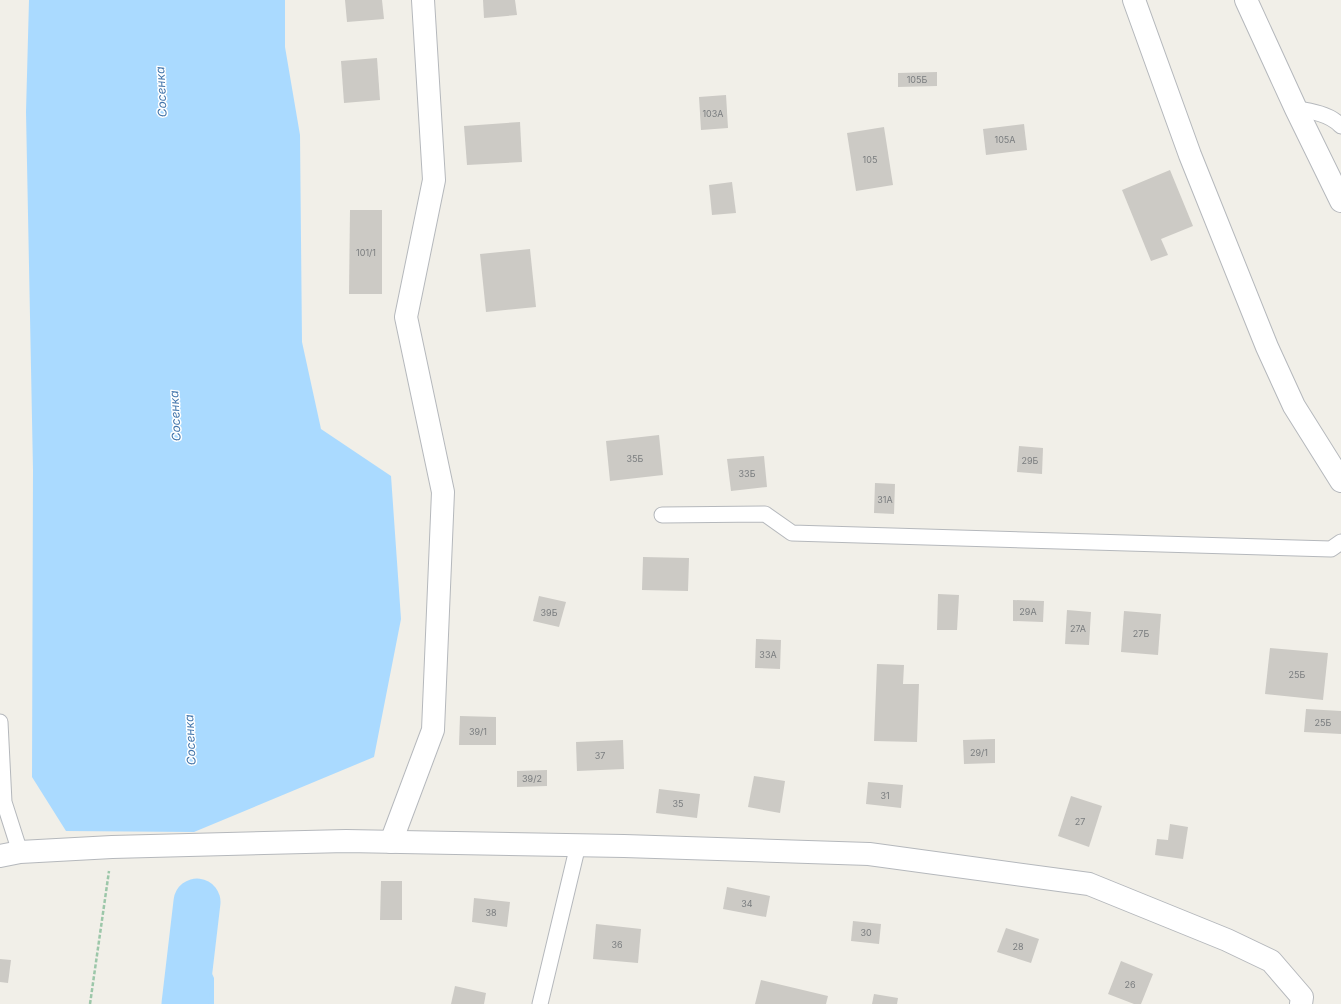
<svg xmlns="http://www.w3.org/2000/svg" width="1341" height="1004" font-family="Inter,sans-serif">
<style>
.water{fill:#aadaff}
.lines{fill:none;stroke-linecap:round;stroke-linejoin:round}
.river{stroke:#aadaff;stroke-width:47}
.building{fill:#cccac5}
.lane-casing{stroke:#b5b8bc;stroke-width:17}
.street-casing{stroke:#b5b8bc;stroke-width:24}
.path{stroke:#9cc7a9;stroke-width:2.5;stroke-dasharray:4 2;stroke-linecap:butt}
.lane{stroke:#fff;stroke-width:15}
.street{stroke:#fff;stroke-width:22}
.labels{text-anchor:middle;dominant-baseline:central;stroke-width:3;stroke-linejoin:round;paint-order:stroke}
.number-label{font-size:9px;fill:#7a7d7f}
.water-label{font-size:12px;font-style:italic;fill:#4174aa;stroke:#fff}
</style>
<rect width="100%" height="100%" fill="#f1efe8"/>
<g class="water">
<polygon points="29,0 285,0 285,47 300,135 302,342 321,429 391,476 401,619 374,757 194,832 66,831 32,777 33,470 26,112"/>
<polygon points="181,942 199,946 214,978 214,1004 170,1004"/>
</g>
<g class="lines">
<polyline class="river" points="185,1004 197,902"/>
</g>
<g class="building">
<polygon points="345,0 382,0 384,19 347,22"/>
<polygon points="483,0 515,0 517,15 484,18"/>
<polygon points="377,58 380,100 344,103 341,61"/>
<polygon points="937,72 937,86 898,87 898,73"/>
<polygon points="726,95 728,128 701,130 699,97"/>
<polygon points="520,122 522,162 467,165 464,126"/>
<polygon points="1024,124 1027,150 986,155 983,129"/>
<polygon points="884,127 893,185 856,191 847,133"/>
<polygon points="1170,170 1193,226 1161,239 1168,255 1151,261 1122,190"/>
<polygon points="732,182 736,213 712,215 709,185"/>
<polygon points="350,210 382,210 382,294 349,294"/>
<polygon points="530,249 536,307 486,312 480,254"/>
<polygon points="659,435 663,475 610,481 606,441"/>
<polygon points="1019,446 1043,448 1042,474 1017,472"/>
<polygon points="764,456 767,487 731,491 727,459"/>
<polygon points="875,483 895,484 894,514 874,513"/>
<polygon points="643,557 689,558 688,591 642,590"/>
<polygon points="938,594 959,595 957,630 937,630"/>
<polygon points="539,596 566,602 559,627 533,621"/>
<polygon points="1013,600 1044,601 1043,622 1013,621"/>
<polygon points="1067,610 1091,612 1089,645 1065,644"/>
<polygon points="1124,611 1161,614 1158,655 1121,652"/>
<polygon points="756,639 781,640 780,669 755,668"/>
<polygon points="1270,648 1328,653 1323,700 1265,694"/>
<polygon points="877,664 904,665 903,684 919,684 917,742 874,741"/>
<polygon points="1306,709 1341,711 1341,734 1304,732"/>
<polygon points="460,716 496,717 496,745 459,745"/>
<polygon points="995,739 995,763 964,764 963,740"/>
<polygon points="623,740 624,769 577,771 576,742"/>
<polygon points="547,770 547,786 517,787 517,771"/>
<polygon points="754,776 785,781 780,813 748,807"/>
<polygon points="868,782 903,785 901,808 866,804"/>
<polygon points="659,789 700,794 697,818 656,813"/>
<polygon points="1071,796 1102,806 1089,847 1058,836"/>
<polygon points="1170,824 1188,827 1183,859 1155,855 1157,839 1168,840"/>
<polygon points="381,881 402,881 402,920 380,920"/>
<polygon points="727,887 770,896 766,917 723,909"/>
<polygon points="474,898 510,902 507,927 472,922"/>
<polygon points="853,921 881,924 879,944 851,941"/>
<polygon points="596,924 641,929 638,963 593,959"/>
<polygon points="1006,928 1039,939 1031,963 997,952"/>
<polygon points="0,959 11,960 8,983 0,982"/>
<polygon points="1121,961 1153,974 1141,1004 1134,1004 1108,994"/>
<polygon points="761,980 828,996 826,1004 755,1004"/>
<polygon points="455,986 486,993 484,1004 451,1004"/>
<polygon points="874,994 898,998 897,1004 872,1004"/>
</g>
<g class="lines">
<defs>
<g id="lane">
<path d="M1296 109C1311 111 1330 114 1341 126"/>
<polyline points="662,515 765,514 792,533 1331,549 1341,542"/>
<polyline points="0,722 4,802 20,852"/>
<polyline points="540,1004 578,845"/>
</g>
<g id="street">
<polyline points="1134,0 1190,155 1267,347 1294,406 1341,481"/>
<polyline points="1246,0 1296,109 1341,201"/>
<polyline points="391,842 433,730 443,492 406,317 434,180 423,0"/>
<polyline points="0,856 20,852 112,847 346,841 624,846 869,854 1089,884 1227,940 1271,961 1302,997 1301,1004"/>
</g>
</defs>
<use href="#lane" class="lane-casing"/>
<use href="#street" class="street-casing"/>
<polyline class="path" points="90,1004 109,871"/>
<use href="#lane" class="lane"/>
<use href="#street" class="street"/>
</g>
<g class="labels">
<g class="number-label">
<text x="917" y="79">105Б</text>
<text x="713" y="113">103А</text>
<text x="1005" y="139">105А</text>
<text x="870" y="159">105</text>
<text x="366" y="252">101/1</text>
<text x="635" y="458">35Б</text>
<text x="1030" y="460">29Б</text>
<text x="747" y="473">33Б</text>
<text x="885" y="499">31А</text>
<text x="1028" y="611">29А</text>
<text x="549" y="612">39Б</text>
<text x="1078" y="628">27А</text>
<text x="1141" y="633">27Б</text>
<text x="768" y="654">33А</text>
<text x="1297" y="674">25Б</text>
<text x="1323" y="722">25Б</text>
<text x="478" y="731">39/1</text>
<text x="979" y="752">29/1</text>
<text x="600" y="755">37</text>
<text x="532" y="778">39/2</text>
<text x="885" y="795">31</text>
<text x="678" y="803">35</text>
<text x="1080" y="821">27</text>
<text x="747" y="903">34</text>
<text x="491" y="912">38</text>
<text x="866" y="932">30</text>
<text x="617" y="944">36</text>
<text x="1018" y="946">28</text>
<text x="1130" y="984">26</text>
</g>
<g class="water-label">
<text transform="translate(161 92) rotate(-93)">Сосенка</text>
<text transform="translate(175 416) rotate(-93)">Сосенка</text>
<text transform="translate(190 740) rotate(-93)">Сосенка</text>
</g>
</g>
</svg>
